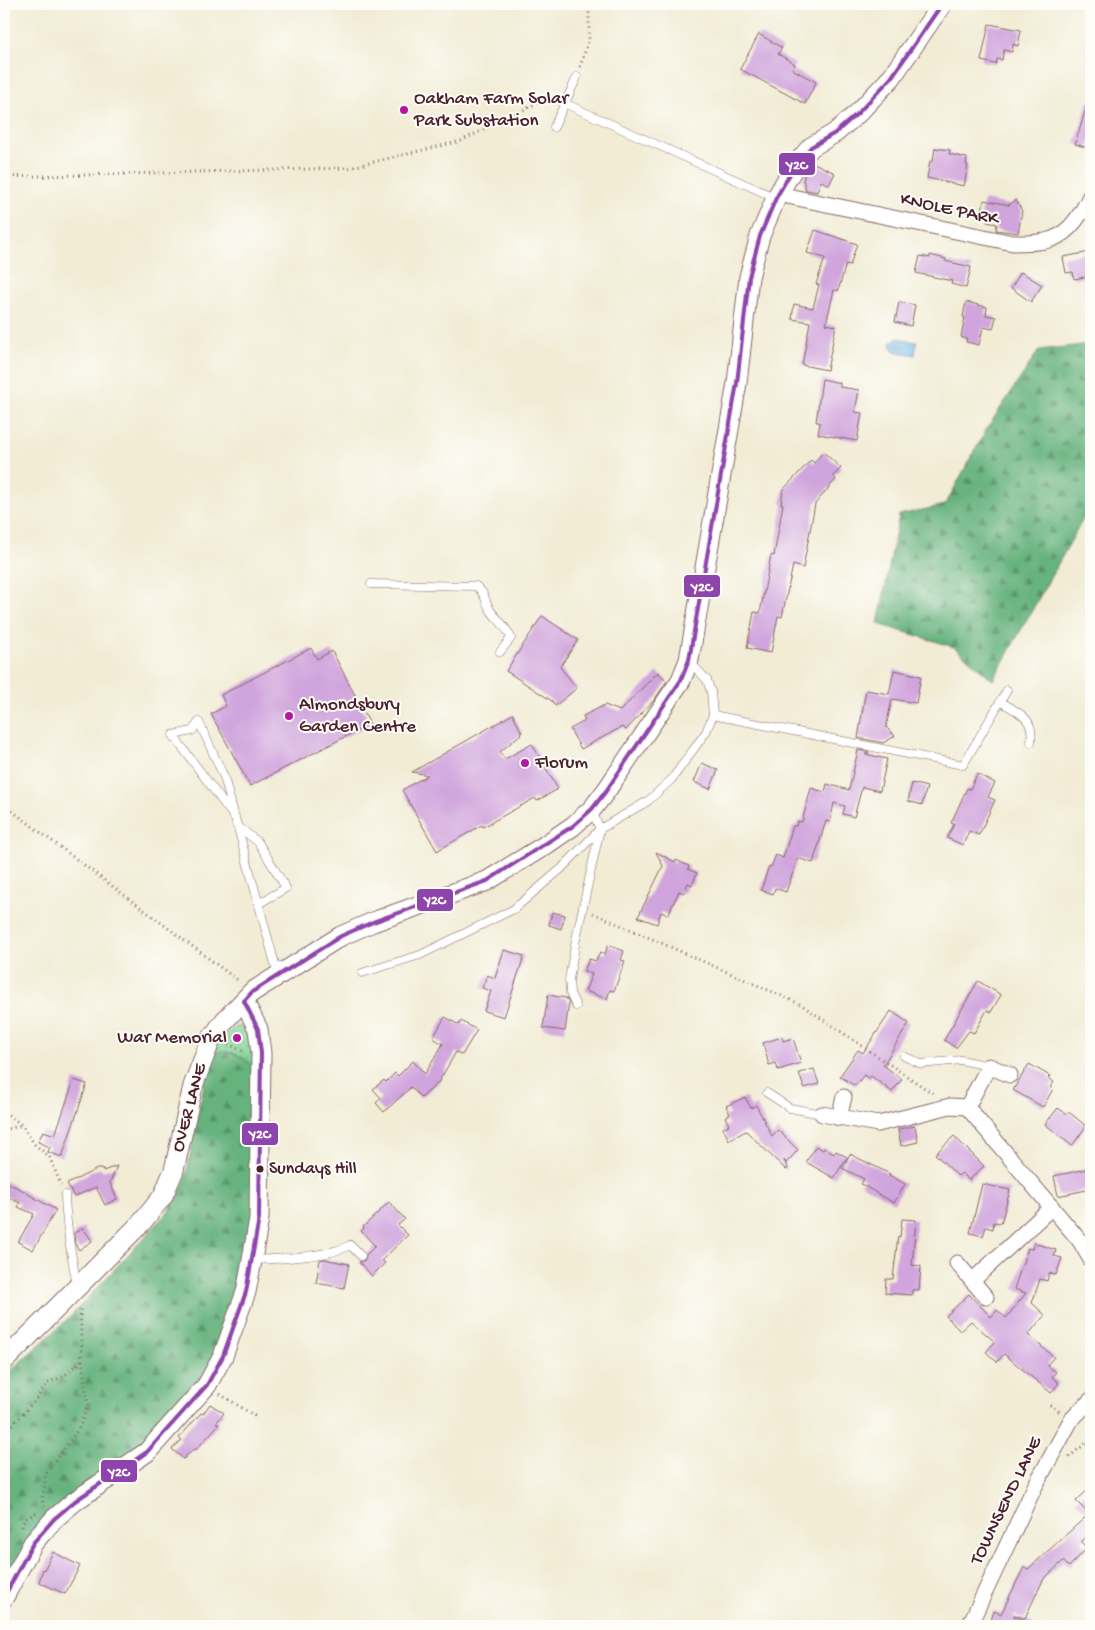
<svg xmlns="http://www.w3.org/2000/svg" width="1095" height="1630" font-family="'Gochi Hand',sans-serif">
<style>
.grass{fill:url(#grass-dots);stroke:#647860}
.forest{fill:url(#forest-firs);stroke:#586954}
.water{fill:url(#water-ripples);stroke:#5a6c88}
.building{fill:#d0a4dd}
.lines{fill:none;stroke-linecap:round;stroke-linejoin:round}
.service-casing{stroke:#856766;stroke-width:9}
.minor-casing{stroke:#856766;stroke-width:17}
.tertiary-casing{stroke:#856766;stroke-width:21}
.path{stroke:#856766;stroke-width:3;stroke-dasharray:1 4;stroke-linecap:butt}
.service{stroke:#fff;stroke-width:8}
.minor{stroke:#fff;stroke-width:15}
.tertiary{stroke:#fff;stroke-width:19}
.bus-1-casing{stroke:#fdfcf7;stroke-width:8}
.bus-1{stroke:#8e44ad;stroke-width:4}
.poi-dot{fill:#b5179e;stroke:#fdfcf7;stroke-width:2}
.bus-dot{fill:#4a1f2b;stroke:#fdfcf7;stroke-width:2}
.labels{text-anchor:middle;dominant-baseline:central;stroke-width:4;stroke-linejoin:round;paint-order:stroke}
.bus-label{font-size:18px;fill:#4a1f2b;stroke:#fdfcf7;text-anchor:start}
.poi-label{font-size:19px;fill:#4a1f2b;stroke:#fdfcf7;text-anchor:start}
.street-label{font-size:19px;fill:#4a1f2b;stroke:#fdfcf7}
.line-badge{stroke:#fdfcf7;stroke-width:2}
.badge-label{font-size:14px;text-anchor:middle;font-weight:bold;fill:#fff}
</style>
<defs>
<pattern id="grass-dots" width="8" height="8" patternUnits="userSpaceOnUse" patternTransform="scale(1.25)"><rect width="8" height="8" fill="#7dd194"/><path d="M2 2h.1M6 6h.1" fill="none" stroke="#6eb380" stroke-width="1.8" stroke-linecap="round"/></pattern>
<pattern id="forest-firs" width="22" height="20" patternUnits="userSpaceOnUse" patternTransform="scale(1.25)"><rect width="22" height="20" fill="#66b37e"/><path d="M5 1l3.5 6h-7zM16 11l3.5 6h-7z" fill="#569167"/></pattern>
<pattern id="water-ripples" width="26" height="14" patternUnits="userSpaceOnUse" patternTransform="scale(1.25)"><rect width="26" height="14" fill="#6bb8e5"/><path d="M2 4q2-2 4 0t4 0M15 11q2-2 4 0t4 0" fill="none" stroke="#5a95ba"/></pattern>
</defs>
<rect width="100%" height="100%" fill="#fdfcf7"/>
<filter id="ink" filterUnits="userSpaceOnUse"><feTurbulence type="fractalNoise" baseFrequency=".02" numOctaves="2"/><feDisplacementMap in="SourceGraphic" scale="10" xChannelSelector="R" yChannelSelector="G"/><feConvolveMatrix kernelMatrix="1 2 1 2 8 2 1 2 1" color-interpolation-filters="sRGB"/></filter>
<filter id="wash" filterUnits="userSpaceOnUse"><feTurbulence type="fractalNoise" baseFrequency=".0096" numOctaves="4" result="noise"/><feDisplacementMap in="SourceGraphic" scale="20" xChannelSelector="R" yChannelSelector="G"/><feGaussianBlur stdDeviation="1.12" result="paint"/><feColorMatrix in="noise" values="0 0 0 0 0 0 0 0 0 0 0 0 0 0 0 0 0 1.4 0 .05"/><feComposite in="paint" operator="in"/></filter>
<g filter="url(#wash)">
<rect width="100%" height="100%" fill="#f2ecd5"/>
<path class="grass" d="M237 1026 244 1027 251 1032 259 1075C247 1062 234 1046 215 1054 218 1042 226 1032 237 1026Z"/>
<g class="forest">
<polygon points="1091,344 1091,505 993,680 954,647 878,624 899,515 945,505 986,430 1039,350"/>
<path d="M221 1051C240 1054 248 1058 259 1075L256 1218 221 1355 146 1450 74 1499 4 1590V1376L69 1318 167 1213 185 1180 208 1064 215 1054Z"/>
</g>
<polygon class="water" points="896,338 917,342 915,355 893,351 891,343 895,340"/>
<g id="blocks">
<g class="building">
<polygon points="989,24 1021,30 1018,46 1013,44 1012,52 1004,50 1002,60 997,59 996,64 981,61"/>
<polygon points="759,34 782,48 778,54 795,64 792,69 816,82 805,104 740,69"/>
<polygon points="1088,102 1091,102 1091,139 1088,148 1075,144"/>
<polygon points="935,148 950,150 949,154 967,158 966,165 968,165 964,186 927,178 930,161 933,161"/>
<polygon points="814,163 835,173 829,185 821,181 817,192 806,190 803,180 805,173"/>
<polygon points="984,200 1009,205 1016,200 1022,211 1018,233 996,230 997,224 987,222 988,217 981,216"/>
<polygon points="815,230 857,244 850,265 846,264 838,291 834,290 826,324 836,326 827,370 802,365 810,322 792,319 794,304 813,308 819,285 816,284 825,258 807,253"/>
<polygon points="1090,252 1091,276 1074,279 1073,272 1066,273 1063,257"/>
<polygon points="930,255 946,259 945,261 971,267 966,288 951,284 952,281 916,273 920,256 930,258"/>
<polygon points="1021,272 1042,285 1031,302 1011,288"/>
<polygon points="899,302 915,305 911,326 895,322"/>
<polygon points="966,302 987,307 986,315 996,317 993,329 983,327 979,345 966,342 967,339 961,337 965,318 963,317"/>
<polygon points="822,379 840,383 840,387 859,390 855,412 862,413 857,441 818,434 820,422 816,422"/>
<polygon points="823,452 841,468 833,476 836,479 815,504 803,568 793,565 782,617 778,616 771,653 747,648 754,612 760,613 771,555 774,556 783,504 781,504 783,490 811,460 814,463"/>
<polygon points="542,616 578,640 560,667 577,688 555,706 552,701 506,671"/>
<polygon points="311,648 317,659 332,651 370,724 250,786 211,714 226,706 221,695"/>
<polygon points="894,670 921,676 916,703 892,699 886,727 895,736 883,743 858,738 866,690 889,694"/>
<polygon points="658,672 667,681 655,699 626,730 622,727 581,749 570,729 585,721 583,716 605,705 620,711"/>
<polygon points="513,714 522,733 500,752 505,759 532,744 558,789 537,801 535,798 483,827 482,825 437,851 402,790 428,775 412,772"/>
<polygon points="858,750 869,752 865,754 887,759 880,791 862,787 854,817 843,814 845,806 834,803 830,822 826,821 813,863 798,858 786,892 775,888 773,894 761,890 769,866 771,867 776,855 783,858 793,826 796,826 798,821 802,822 811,788 825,792 827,784 849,790"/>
<polygon points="702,763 718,770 710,789 694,782"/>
<polygon points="977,774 995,783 988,797 995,800 979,835 969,831 963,845 947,838 954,824 951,823 967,788 970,789"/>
<polygon points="912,783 927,787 922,805 908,801"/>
<polygon points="656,852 675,862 676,860 689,866 688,869 697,873 692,885 688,883 684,893 679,891 668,915 661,912 657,924 638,917 663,866"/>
<polygon points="552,912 565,915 561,929 549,925"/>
<polygon points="608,945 624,951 621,960 625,961 614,991 610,990 607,999 585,991 592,974 584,971 589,959 596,961 600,952 605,954"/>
<polygon points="504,950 524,956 504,1017 484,1011 491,991 482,988 487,975 495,978"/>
<polygon points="978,981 1001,995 991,1012 987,1010 974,1033 969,1031 956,1048 944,1040"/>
<polygon points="548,995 566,998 569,1003 565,1031 543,1028"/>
<polygon points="891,1011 909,1023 883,1065 902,1079 892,1092 871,1076 869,1079 864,1075 855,1086 840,1076 858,1050 863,1053"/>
<polygon points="445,1017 459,1025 461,1021 477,1030 462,1055 456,1052 438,1083 421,1098 411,1087 384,1112 376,1103 381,1098 373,1089 384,1080 386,1082 395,1073 398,1076 413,1061 425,1074 443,1044 433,1038"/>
<polygon points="782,1037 783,1041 793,1038 801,1063 778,1070 776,1063 769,1065 763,1043"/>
<polygon points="1029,1064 1050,1076 1048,1078 1054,1082 1050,1087 1053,1089 1043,1107 1013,1090"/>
<polygon points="814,1069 819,1084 804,1088 799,1073"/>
<polygon points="74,1080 87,1084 62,1157 48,1152 50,1147 38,1142 43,1131 55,1135"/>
<polygon points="745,1097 751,1108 756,1105 772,1136 778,1130 798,1150 786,1163 784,1160 788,1169 786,1170 746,1131 729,1140 723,1128 729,1125 725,1117 730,1114 726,1106"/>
<polygon points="1058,1108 1065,1113 1069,1112 1086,1126 1072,1146 1045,1124"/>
<polygon points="915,1126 918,1142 901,1146 898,1129"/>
<polygon points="954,1136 984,1166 969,1180 962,1173 958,1176 935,1154"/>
<polygon points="816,1146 823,1150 824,1148 834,1154 836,1151 847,1157 834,1178 806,1162"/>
<polygon points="850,1154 890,1174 889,1175 905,1184 894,1203 861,1184 864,1179 842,1168"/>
<polygon points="117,1166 110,1183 117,1199 105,1205 96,1187 74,1197 67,1184 97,1169 102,1169 103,1171"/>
<polygon points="1091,1168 1091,1189 1058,1196 1054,1176"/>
<polygon points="4,1181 28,1193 28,1194 56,1210 33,1250 18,1242 34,1214 18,1207 20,1203 4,1195"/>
<polygon points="982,1184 1010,1190 1001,1223 994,1222 993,1229 986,1227 983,1236 970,1233"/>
<polygon points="389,1202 405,1219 398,1225 408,1235 382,1260 385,1263 372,1276 359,1262 365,1260 366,1255 375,1246 361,1231 364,1228 363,1227"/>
<polygon points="902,1219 916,1220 912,1265 921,1266 919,1290 912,1290 912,1295 885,1293 886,1279 893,1279 898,1236 900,1237"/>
<polygon points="83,1228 92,1241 79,1250 75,1244 74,1233"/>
<polygon points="1034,1243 1056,1250 1054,1256 1062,1258 1056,1275 1049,1273 1047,1281 1040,1279 1032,1303 1045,1315 1028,1335 1054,1357 1047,1365 1056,1372 1052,1377 1059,1383 1051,1393 1004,1354 997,1362 986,1352 995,1342 971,1321 960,1331 946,1316 969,1294 991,1317 997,1310 1006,1318 1026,1293 1014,1289 1028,1248 1032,1249"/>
<polygon points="324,1259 349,1264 344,1288 316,1283 320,1260"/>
<polygon points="210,1404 224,1413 216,1423 219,1424 196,1450 194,1449 183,1459 172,1449 182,1440 179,1438 201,1413 203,1414"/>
<polygon points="1091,1487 1091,1533 1081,1542 1087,1548 1069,1567 1063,1561 1043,1580 1025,1618 1014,1615 1014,1617 1033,1622 1032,1626 989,1626 994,1611 1001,1614 1024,1567 1028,1569 1089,1514 1076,1501"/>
<polygon points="53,1552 80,1566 65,1594 39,1582 43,1569 44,1570"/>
</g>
</g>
</g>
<g filter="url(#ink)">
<use href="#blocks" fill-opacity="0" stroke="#856766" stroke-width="1"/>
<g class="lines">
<defs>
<g id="service">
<polyline points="564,103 776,198"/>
<polyline points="554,127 577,77"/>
<path d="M371 584 476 586C485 592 485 602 491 611 499 622 505 624 511 638L500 652"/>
<path d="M1000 701C1018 713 1035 717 1031 742"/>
<polyline points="713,715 963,765 1007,690"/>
<polyline points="234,817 173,735 192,731 199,722 224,777 278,975"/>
<polyline points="236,825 258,842 286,888 258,904"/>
<polyline points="362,973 420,955 514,909 561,869 600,829 648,801 672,779 706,732 713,715 711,692 707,680 690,662"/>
<polyline points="576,1006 570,993 569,980 576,939 600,829 592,811"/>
<polyline points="904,1056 921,1064 961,1060 989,1066"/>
<polyline points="767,1093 790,1108 822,1114"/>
<path d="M65 1195C66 1226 71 1255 77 1285"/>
<path d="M252 1260C276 1259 331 1257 350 1245L361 1256"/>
</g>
<g id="minor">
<path d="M778 194 1013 243C1023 243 1035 243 1045 241 1068 237 1082 214 1091 194"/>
<polyline points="967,1107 1080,1241 1091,1260"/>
<polyline points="967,1107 989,1066 1010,1075"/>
<polyline points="822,1114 878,1124 950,1106 967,1107"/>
<polyline points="839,1118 844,1097"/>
<polyline points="957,1263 986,1297"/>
<polyline points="972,1281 1052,1207"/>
<polyline points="969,1626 1035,1486 1071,1420 1091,1400"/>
</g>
<g id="tertiary">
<polyline points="4,1361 142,1222 163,1196 174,1170 193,1086 211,1039 225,1020 252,992 341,936 373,922 487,881 544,846 573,826 592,809 606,791 681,680 689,660 737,383 749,277 760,236 776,198 794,167 811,147 835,133 858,113 891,78 942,4"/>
<polyline points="4,1597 33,1543 54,1519 75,1501 147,1452 207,1385 223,1356 246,1292 251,1266 259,1218 261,1053 258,1029 244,1001"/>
</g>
</defs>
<use href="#service" class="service-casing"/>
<use href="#minor" class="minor-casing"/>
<use href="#tertiary" class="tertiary-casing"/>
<g class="path">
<polyline points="580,67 589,39 589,4"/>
<polyline points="4,177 348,168 461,141 549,97 555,99"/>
<polyline points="4,805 240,982"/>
<polyline points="593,913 800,1004 935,1095"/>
<polyline points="228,1044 243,1051"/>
<polyline points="4,1112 22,1125 35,1145 49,1156 61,1185"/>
<polyline points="4,1130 22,1125"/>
<polyline points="220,1394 258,1418"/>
<polyline points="1050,1405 1060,1412"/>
<polyline points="4,1430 10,1427 33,1403 48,1383 64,1376 82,1360"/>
<polyline points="1069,1457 1091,1439"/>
<polyline points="44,1507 42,1499 45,1485 45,1475 78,1430 88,1407 82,1360 80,1307"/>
<polyline points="22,1527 25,1519 36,1513"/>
</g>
<use href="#service" class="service"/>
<use href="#minor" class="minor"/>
<use href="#tertiary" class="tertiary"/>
<defs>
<g id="bus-1">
<polyline points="244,1001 252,992 341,936 373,922 487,881 573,826 592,809 606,791 681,680 689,660 737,383 749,277 760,236 776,198 794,167 811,147 835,133 858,113 891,78 942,4"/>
<polyline points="4,1597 33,1543 54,1519 75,1501 147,1452 207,1385 223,1356 246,1292 259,1218 261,1053 258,1029 244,1001"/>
</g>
</defs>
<use href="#bus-1" class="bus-1-casing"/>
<use href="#bus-1" class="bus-1"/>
</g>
</g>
<g class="poi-dot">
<circle cx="404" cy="110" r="5"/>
<circle cx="289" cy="716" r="5"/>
<circle cx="525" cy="763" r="5"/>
<circle cx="237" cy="1038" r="5"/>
</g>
<circle class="bus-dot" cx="260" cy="1169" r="4.5"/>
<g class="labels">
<g class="bus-label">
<text x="269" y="1169">Sundays Hill</text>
</g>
<g class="poi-label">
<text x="414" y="99">Oakham Farm Solar<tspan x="414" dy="22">Park Substation</tspan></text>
<text x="299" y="705">Almondsbury<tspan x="299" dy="22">Garden Centre</tspan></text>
<text x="535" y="763">Florum</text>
<text x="227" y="1038" text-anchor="end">War Memorial</text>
</g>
<g class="street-label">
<text transform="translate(949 210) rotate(12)">KNOLE PARK</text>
<text transform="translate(190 1108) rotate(-75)">OVER LANE</text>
<text transform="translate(1007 1501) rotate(-64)">TOWNSEND LANE</text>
</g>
</g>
<g class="line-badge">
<rect x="778" y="152" width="38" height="24" rx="5" fill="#8e44ad"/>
<rect x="683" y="574" width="38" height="24" rx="5" fill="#8e44ad"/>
<rect x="416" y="888" width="38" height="24" rx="5" fill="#8e44ad"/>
<rect x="241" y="1122" width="38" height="24" rx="5" fill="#8e44ad"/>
<rect x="100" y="1459" width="38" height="24" rx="5" fill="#8e44ad"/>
</g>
<g class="badge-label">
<text x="797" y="169">Y2C</text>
<text x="702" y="591">Y2C</text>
<text x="435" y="904">Y2C</text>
<text x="260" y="1138">Y2C</text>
<text x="119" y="1476">Y2C</text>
</g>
<rect width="1095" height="1630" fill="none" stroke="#fdfcf7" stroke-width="20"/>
</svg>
